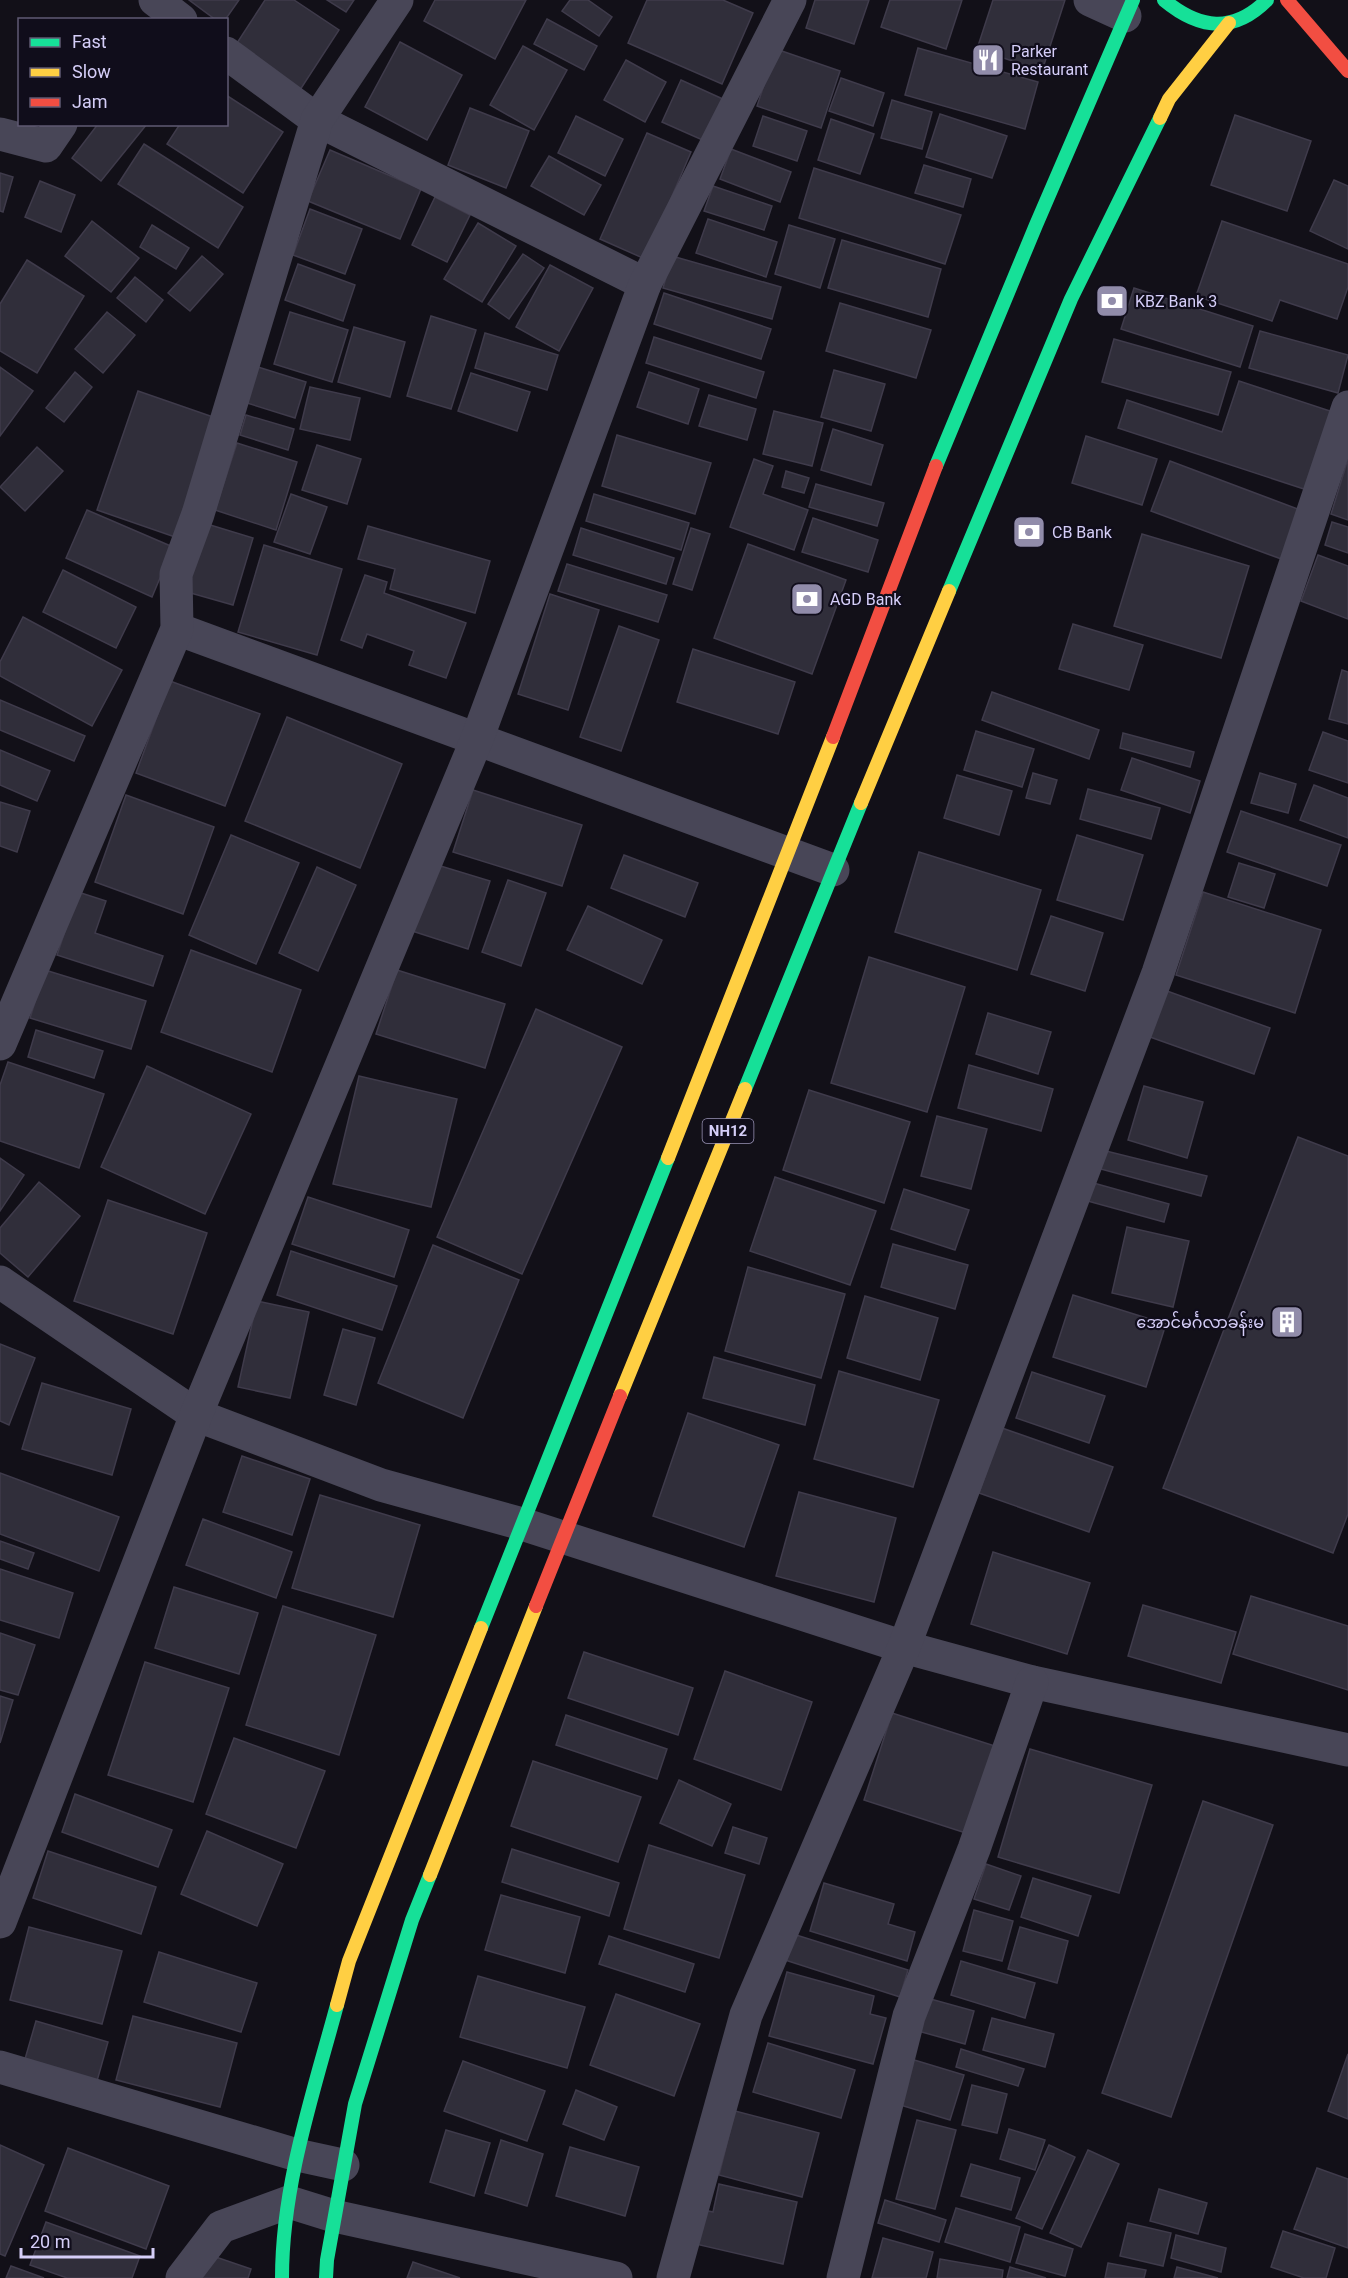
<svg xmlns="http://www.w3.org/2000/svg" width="1348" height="2278" font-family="Roboto,'Noto Sans Myanmar',sans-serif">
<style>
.building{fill:#302e3a;stroke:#3f3b4b;stroke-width:1.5}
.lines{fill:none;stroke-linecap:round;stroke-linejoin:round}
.street{stroke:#484657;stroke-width:33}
.fast{stroke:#16e098;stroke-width:14}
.slow{stroke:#ffcf43;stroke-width:14}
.jam{stroke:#f24e42;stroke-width:14}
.labels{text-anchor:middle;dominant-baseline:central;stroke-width:4.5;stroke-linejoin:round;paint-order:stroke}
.shield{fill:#100d1b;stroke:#9a94b6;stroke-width:1.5}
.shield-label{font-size:15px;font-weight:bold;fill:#d5cef8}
.poi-label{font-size:16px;fill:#d5cef8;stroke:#100d1b;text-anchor:start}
</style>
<rect width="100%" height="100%" fill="#121018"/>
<g class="building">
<polygon points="189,0 239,0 225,20 216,20"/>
<polygon points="265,0 294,0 339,30 300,90 235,46"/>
<polygon points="327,0 354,0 346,12"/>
<polygon points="435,0 526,0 495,59 424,21"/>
<polygon points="570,0 588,0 612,17 599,36 562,11"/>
<polygon points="647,0 723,0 753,13 722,84 628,43"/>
<polygon points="815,0 869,0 854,44 806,28"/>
<polygon points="890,0 962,0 946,49 881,27"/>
<polygon points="993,0 1065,0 1042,71 977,49"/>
<polygon points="547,19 597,46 584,70 534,44"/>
<polygon points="400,42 462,75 427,140 365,107"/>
<polygon points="523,46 567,70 534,130 490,105"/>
<polygon points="918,48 1038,82 1025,129 905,95"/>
<polygon points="776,49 840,71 821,128 757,106"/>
<polygon points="626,60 666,82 645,122 604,100"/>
<polygon points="841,78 884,93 873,126 829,111"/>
<polygon points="681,80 725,100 707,142 662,122"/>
<polygon points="226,95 283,132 243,193 167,144 180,124 226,124"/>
<polygon points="892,100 932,112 922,149 881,138"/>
<polygon points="470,108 529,131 506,188 448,165"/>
<polygon points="940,114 1007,136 992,178 926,157"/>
<polygon points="1235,115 1311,141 1287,211 1211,185"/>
<polygon points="576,116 623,139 605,176 558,153"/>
<polygon points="763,116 807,131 797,161 753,146"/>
<polygon points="831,119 874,134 860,174 818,160"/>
<polygon points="98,124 147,124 101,181 72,158"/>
<polygon points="647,133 691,152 645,259 600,239"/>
<polygon points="144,144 243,207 218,248 118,184"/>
<polygon points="731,149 791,172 780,202 720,179"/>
<polygon points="330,150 421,189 400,239 308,201"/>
<polygon points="549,156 601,185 584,215 531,186"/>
<polygon points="924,165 971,179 963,207 915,193"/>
<polygon points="814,168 961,215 945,264 799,218"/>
<polygon points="0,173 13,177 3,212 0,211"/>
<polygon points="1334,180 1348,186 1348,249 1310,231"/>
<polygon points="40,181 75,195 61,232 25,217"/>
<polygon points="713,186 772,206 764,230 704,211"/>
<polygon points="435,197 470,215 447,262 412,245"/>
<polygon points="310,209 362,229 345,274 293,255"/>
<polygon points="708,219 777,242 766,277 696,253"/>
<polygon points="92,221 139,258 111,292 65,256"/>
<polygon points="1222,221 1348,264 1348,287 1337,319 1280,300 1272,321 1196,296"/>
<polygon points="478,223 516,246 482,302 444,279"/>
<polygon points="152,225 189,248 176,269 140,247"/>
<polygon points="789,225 835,239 820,288 775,274"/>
<polygon points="842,240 941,269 928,317 828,288"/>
<polygon points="523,254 544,268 509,319 488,304"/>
<polygon points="202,256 223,274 190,311 168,293"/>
<polygon points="672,256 781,287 772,319 663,288"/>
<polygon points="27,260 84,296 37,373 0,351 0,304"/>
<polygon points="298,264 355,285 343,321 285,300"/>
<polygon points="550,265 593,288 559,351 516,327"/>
<polygon points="135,277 163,300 146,322 117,298"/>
<polygon points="1134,288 1253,326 1240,367 1121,329"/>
<polygon points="664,293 771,329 761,359 654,324"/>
<polygon points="840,303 931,330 916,378 826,351"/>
<polygon points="107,312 135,335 103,373 75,349"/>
<polygon points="290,312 348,330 332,382 274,364"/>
<polygon points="431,316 476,330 451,409 407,396"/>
<polygon points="354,327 405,342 390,397 338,382"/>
<polygon points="1260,331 1348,355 1338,393 1249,368"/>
<polygon points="485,333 558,355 547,390 475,368"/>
<polygon points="654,337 764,372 756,398 646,363"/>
<polygon points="1114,339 1231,372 1218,415 1102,382"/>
<polygon points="0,367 33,391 0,436"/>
<polygon points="258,367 306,382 295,418 247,403"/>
<polygon points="834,370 885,384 871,431 821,417"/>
<polygon points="75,372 92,387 64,422 46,408"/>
<polygon points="649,372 699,389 688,424 637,407"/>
<polygon points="471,373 530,392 517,431 458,411"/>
<polygon points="1239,381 1333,412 1307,490 1118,428 1127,400 1222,432"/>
<polygon points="310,387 360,398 350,440 300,429"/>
<polygon points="138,391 216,418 175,537 97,510"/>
<polygon points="709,395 756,409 747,440 699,426"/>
<polygon points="774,411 823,423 812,466 763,454"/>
<polygon points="246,415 294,429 288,450 240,435"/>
<polygon points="833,429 883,445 871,485 821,470"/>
<polygon points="617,435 711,463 695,514 602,486"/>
<polygon points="1086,436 1157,459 1142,505 1072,483"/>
<polygon points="237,443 297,462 276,530 215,510"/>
<polygon points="317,445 361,459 347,504 302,490"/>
<polygon points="37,447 63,471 25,511 0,487"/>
<polygon points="754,459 773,466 763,494 808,510 794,550 730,527"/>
<polygon points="1348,459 1348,520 1331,514"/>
<polygon points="1170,461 1303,511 1284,560 1151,511"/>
<polygon points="786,471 809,478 804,493 782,487"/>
<polygon points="816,484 884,503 877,526 809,507"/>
<polygon points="291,494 327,507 310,554 274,542"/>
<polygon points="594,494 689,523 681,550 586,521"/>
<polygon points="87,510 173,547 152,597 66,558"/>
<polygon points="813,518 878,540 868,572 802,552"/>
<polygon points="1332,522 1348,527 1348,553 1325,545"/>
<polygon points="207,524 253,538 233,605 187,592"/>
<polygon points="368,526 490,561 475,613 390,589 395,569 358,559"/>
<polygon points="581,528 674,558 666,584 573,555"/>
<polygon points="691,528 710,534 692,590 673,584"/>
<polygon points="1142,534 1249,566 1221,658 1114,626"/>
<polygon points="748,544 846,580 812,674 714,638"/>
<polygon points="264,545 342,569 317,655 238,632"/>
<polygon points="1318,555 1348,566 1348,619 1301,601"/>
<polygon points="567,564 667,595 658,622 558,591"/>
<polygon points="63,570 136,607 116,648 43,612"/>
<polygon points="365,575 387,582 384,593 466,623 446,678 409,665 414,651 367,634 362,648 341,640"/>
<polygon points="550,594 599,610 568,710 518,694"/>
<polygon points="23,617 122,670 92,726 0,676 0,662"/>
<polygon points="1073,624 1143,645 1129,690 1059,669"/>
<polygon points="619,626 659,640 621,751 580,737"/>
<polygon points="693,649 795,682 778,734 677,702"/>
<polygon points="1342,670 1348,672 1348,724 1329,719"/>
<polygon points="170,681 260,714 225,806 136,773"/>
<polygon points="992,692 1099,730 1089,759 982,720"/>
<polygon points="0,700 85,736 74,761 0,730"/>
<polygon points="287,717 402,764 360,868 245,821"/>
<polygon points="976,731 1034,749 1022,787 964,770"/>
<polygon points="1323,732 1348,741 1348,783 1309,770"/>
<polygon points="1123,733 1194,752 1190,767 1120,748"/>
<polygon points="0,750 50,771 37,801 0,785"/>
<polygon points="1132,758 1200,781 1190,813 1121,790"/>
<polygon points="1033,773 1057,780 1050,804 1026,798"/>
<polygon points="1260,773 1296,784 1288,813 1251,803"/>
<polygon points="957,775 1012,791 999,835 944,818"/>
<polygon points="1314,785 1348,798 1348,838 1300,820"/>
<polygon points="1088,789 1160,808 1151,839 1080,819"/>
<polygon points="473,790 582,825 562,886 453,852"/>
<polygon points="126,795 214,827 183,914 95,882"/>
<polygon points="0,802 30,811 17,852 0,846"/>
<polygon points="1241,811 1341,845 1327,886 1227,852"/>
<polygon points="231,835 299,863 256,964 189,935"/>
<polygon points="1077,835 1143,855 1123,920 1057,900"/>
<polygon points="919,852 1041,890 1017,970 895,932"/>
<polygon points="624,855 698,883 685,917 611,888"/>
<polygon points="1239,863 1275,874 1264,908 1228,897"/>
<polygon points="434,864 490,881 468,949 412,931"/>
<polygon points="317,867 356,885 318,971 279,953"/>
<polygon points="508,880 546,893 521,966 482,952"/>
<polygon points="78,892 106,901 95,933 163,956 153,986 57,955"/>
<polygon points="1203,892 1321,930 1295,1013 1176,975"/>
<polygon points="588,906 662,940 642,984 567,950"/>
<polygon points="1051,916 1103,933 1085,991 1031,974"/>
<polygon points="191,950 301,990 272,1072 161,1032"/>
<polygon points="869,957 965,987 927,1112 831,1083"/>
<polygon points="45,970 146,1001 131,1049 30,1018"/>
<polygon points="397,970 505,1004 485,1068 376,1034"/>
<polygon points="1167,991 1270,1028 1254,1074 1150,1037"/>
<polygon points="536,1009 622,1047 522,1274 437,1237"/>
<polygon points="988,1013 1051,1032 1038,1074 976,1054"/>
<polygon points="36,1030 103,1051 94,1078 28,1057"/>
<polygon points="8,1062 104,1094 79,1168 0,1141 0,1085"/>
<polygon points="969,1065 1053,1089 1041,1131 958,1108"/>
<polygon points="147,1066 251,1114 205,1214 101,1167"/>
<polygon points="359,1076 457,1099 431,1207 333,1184"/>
<polygon points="1144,1086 1203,1102 1187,1158 1128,1140"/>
<polygon points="809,1090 910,1122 884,1203 783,1170"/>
<polygon points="937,1116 987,1129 971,1189 921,1176"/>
<polygon points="1298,1137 1348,1156 1348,1514 1333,1553 1163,1488"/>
<polygon points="1102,1150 1207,1176 1201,1196 1097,1168"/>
<polygon points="0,1158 24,1175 0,1211"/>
<polygon points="775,1177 876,1211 850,1285 750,1251"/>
<polygon points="39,1182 80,1216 28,1277 0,1253 0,1228"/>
<polygon points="1090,1182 1169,1204 1164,1222 1084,1200"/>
<polygon points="904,1189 969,1210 955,1250 891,1229"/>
<polygon points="308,1197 409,1230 394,1277 292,1244"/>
<polygon points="108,1200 207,1233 173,1334 74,1301"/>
<polygon points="1127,1227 1189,1241 1173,1307 1112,1293"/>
<polygon points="893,1244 968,1265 955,1309 881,1287"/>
<polygon points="433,1245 519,1280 463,1418 378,1383"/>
<polygon points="291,1251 397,1286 382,1330 277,1295"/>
<polygon points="748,1267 845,1294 821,1378 725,1351"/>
<polygon points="1073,1295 1166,1324 1146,1387 1053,1357"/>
<polygon points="865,1296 938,1318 920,1380 847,1358"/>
<polygon points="257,1301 309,1312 290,1398 238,1387"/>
<polygon points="343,1329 375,1338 356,1405 324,1395"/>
<polygon points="0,1344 35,1358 9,1425 0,1421"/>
<polygon points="714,1357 815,1385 805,1425 703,1398"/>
<polygon points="839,1371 939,1400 913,1487 814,1459"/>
<polygon points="1032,1372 1105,1396 1089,1443 1016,1418"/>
<polygon points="42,1383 131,1409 112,1475 22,1449"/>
<polygon points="688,1413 779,1445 744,1547 653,1516"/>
<polygon points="1002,1428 1113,1467 1089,1532 979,1493"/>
<polygon points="242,1456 310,1479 292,1535 223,1512"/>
<polygon points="0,1473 119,1517 99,1571 0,1534"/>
<polygon points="799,1492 896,1518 874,1602 776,1576"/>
<polygon points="320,1495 420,1525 393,1617 292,1588"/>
<polygon points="203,1519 292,1552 276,1598 186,1565"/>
<polygon points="0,1541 34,1553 28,1569 0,1559"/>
<polygon points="993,1552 1090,1583 1067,1654 971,1624"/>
<polygon points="0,1569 73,1593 59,1638 0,1620"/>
<polygon points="174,1587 258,1613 239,1674 155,1648"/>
<polygon points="1251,1596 1348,1626 1348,1690 1233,1654"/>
<polygon points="1143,1605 1236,1632 1221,1683 1128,1656"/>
<polygon points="283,1606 376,1635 339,1755 246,1725"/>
<polygon points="0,1633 35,1645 18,1695 0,1690"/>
<polygon points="584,1652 693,1688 678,1735 568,1698"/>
<polygon points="145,1662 229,1688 193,1802 108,1775"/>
<polygon points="725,1671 812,1702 781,1790 694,1759"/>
<polygon points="0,1696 13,1700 0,1743"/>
<polygon points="892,1713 1001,1748 972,1835 864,1800"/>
<polygon points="566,1715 667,1749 657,1779 556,1745"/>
<polygon points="234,1738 325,1771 296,1848 206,1814"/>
<polygon points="1030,1749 1152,1785 1119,1893 998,1857"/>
<polygon points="533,1761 641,1797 618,1862 511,1826"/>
<polygon points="679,1780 731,1804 712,1846 660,1823"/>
<polygon points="75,1794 172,1830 158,1867 62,1832"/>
<polygon points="1203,1801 1273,1825 1171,2117 1102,2093"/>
<polygon points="733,1827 767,1838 759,1864 725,1853"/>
<polygon points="207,1831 283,1864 257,1926 181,1894"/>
<polygon points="649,1845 745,1875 719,1958 624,1929"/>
<polygon points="512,1849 619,1883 609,1916 502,1882"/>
<polygon points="48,1851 156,1887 141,1934 33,1898"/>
<polygon points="986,1864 1021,1876 1009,1910 974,1899"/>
<polygon points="1033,1878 1091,1896 1078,1936 1021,1917"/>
<polygon points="824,1883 894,1904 888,1924 915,1932 907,1961 810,1931"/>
<polygon points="501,1895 580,1917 565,1973 485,1950"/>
<polygon points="974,1910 1013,1921 1002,1961 963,1951"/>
<polygon points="29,1927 122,1951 102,2024 10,2000"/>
<polygon points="1020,1927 1068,1941 1057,1983 1008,1969"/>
<polygon points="793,1934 908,1970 900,1997 785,1960"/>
<polygon points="609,1936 694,1964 685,1992 599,1964"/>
<polygon points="159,1952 257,1983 241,2032 144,2002"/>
<polygon points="961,1961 1035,1983 1025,2018 951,1995"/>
<polygon points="787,1972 874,1996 870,2014 886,2018 873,2064 769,2036"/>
<polygon points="478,1976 585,2007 567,2068 460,2037"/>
<polygon points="616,1994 700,2024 674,2096 590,2065"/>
<polygon points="927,1998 974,2011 965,2044 918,2031"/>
<polygon points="133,2016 237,2043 220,2107 116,2080"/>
<polygon points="992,2018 1054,2034 1045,2067 983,2050"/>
<polygon points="36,2021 108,2042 97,2081 25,2059"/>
<polygon points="768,2043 855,2070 841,2118 753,2092"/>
<polygon points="961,2049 1024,2069 1018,2086 956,2067"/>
<polygon points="1348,2054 1348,2119 1328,2111"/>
<polygon points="911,2059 964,2075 950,2120 897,2104"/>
<polygon points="463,2061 545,2091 527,2141 444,2111"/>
<polygon points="972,2085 1007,2094 997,2133 962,2125"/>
<polygon points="576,2090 617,2107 604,2140 563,2124"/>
<polygon points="735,2111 819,2133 802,2197 719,2175"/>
<polygon points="917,2120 956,2130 935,2209 896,2199"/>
<polygon points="1009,2129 1045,2140 1035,2170 1000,2159"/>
<polygon points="446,2130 490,2143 474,2196 430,2182"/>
<polygon points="501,2140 543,2154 527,2206 485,2193"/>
<polygon points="0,2145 44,2165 5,2256 0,2254"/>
<polygon points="1049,2145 1075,2157 1042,2229 1016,2218"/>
<polygon points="570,2147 639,2167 625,2216 556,2196"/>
<polygon points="68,2148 169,2186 146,2249 45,2211"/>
<polygon points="1088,2150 1119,2164 1081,2247 1050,2233"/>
<polygon points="971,2164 1020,2178 1011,2210 961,2196"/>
<polygon points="1317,2168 1348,2179 1348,2248 1294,2229"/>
<polygon points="719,2184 797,2202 783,2264 687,2242 695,2208 713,2212"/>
<polygon points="1159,2189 1207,2203 1198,2234 1150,2221"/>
<polygon points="885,2200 946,2220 939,2242 878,2223"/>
<polygon points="956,2208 1020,2227 1010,2262 945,2242"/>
<polygon points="46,2222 140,2256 132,2278 67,2278 30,2265"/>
<polygon points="1128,2223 1171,2233 1163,2266 1120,2256"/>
<polygon points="1283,2231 1335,2248 1326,2278 1304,2278 1271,2267"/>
<polygon points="1025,2234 1073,2249 1065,2276 1016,2263"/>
<polygon points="1176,2235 1226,2248 1221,2272 1171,2258"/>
<polygon points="883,2238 933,2252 926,2278 872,2278"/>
<polygon points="204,2253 251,2269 248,2278 195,2278"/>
<polygon points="940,2259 1003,2270 1002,2278 937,2278"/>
<polygon points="413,2262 460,2278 407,2278"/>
<polygon points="1108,2263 1146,2270 1144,2278 1105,2278"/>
<polygon points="11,2266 44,2278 6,2278"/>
<polygon points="1010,2267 1046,2278 1007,2278"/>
<polygon points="1177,2267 1218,2278 1174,2278"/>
</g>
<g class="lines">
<g class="street">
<polyline points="155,0 181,20"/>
<polyline points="1090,0 1125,16"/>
<polyline points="226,53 317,120 645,284"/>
<polyline points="0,134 46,146 61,124"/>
<polyline points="177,629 833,870"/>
<polyline points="0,1044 177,629 176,574 198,514 317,120 397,0"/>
<polyline points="0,1282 196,1415 381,1485 522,1524 904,1647 1032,1682 1348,1750"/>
<polyline points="0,1922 196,1415 477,739 645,284 790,0"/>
<polyline points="0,2067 297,2155 343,2165"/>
<polyline points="182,2278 221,2227 289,2202 334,2216 616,2278"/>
<polyline points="673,2278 746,2015 904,1647 1158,973 1348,407"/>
<polyline points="843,2278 909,2016 974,1849 1032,1682"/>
</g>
<g class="fast">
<path d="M1164 0C1199 29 1233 34 1267 0"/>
<polyline points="936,466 1036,225 1133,0"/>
<polyline points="949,591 1071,299 1160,118"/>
<polyline points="745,1089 861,803"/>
<polyline points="481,1628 668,1158"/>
<path d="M282 2278C282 2185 313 2094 337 2005"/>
<polyline points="326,2278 327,2260 355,2104 412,1920 430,1875"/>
</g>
<g class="slow">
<polyline points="1160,118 1169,99 1229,23"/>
<polyline points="861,803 949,591"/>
<polyline points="668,1158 833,737"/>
<polyline points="620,1396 745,1089"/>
<polyline points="430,1875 536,1606"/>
<polyline points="337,2005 349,1961 481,1628"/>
</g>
<g class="jam">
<polyline points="1287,0 1348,71"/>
<polyline points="833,737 936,466"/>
<polyline points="536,1606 620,1396"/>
</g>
</g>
<defs>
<symbol id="restaurant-square" viewBox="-11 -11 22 22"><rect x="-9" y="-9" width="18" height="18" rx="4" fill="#918caa" stroke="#100d1b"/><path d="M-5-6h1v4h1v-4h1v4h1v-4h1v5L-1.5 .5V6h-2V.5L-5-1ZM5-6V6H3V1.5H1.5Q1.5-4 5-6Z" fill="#fff"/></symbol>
<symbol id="bank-square" viewBox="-11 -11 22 22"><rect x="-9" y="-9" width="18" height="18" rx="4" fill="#918caa" stroke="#100d1b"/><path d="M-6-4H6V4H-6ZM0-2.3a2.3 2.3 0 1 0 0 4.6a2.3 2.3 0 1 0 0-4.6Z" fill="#fff"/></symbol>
<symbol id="building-square" viewBox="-11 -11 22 22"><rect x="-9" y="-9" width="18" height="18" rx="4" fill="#918caa" stroke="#100d1b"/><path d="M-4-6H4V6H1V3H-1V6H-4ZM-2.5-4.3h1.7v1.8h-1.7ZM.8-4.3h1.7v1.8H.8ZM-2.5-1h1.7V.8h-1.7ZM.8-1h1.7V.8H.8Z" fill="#fff"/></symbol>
</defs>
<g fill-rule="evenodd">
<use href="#restaurant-square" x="969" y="41" width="38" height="38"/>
<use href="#bank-square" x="1093" y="282" width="38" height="38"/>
<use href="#bank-square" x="1010" y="513" width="38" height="38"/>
<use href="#bank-square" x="788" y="580" width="38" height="38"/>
<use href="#building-square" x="1268" y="1303" width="38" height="38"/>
</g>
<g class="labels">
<rect class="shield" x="702.5" y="1119" width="51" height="24" rx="4.5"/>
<g class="shield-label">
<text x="728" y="1131">NH12</text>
</g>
<g class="poi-label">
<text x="1011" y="51">Parker<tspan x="1011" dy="18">Restaurant</tspan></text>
<text x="1135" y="301">KBZ Bank 3</text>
<text x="1052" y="532">CB Bank</text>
<text x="830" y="599">AGD Bank</text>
<text x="1264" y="1322" text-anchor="end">အောင်မင်္ဂလာခန်းမ</text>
</g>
</g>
<rect x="18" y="18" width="210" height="108" fill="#100d1b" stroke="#5f5a73" stroke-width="1.5"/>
<rect x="30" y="38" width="30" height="9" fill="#16e098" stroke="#5f5a73" stroke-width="1.5"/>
<text x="72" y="48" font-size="18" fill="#d5cef8">Fast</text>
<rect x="30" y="68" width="30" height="9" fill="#ffcf43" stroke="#5f5a73" stroke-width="1.5"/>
<text x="72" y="78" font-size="18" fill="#d5cef8">Slow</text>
<rect x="30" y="98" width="30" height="9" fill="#f24e42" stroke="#5f5a73" stroke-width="1.5"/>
<text x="72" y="108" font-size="18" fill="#d5cef8">Jam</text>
<path d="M21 2248v9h132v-9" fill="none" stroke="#d5cef8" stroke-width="3"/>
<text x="30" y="2248" font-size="18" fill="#d5cef8" stroke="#100d1b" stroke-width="4.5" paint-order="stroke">20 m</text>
</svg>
